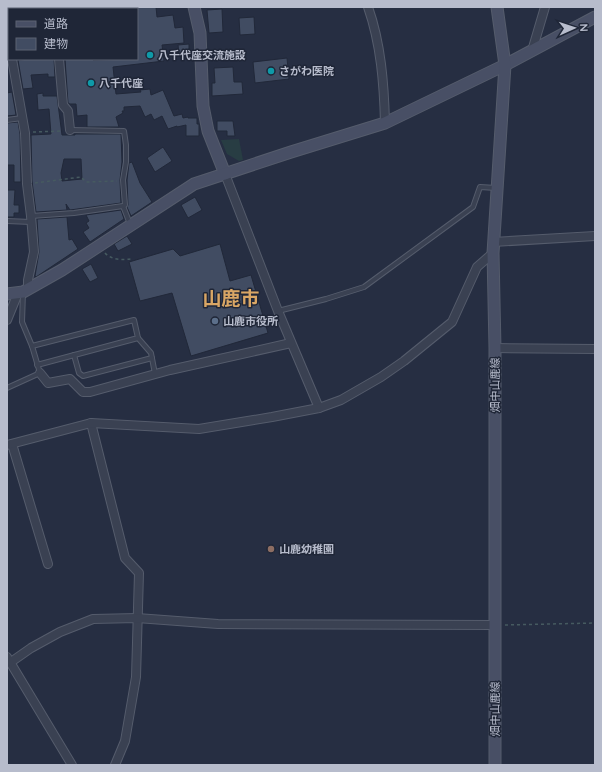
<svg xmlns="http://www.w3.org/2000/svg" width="602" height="772" font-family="Quicksand,'Noto Sans JP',sans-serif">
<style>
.green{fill:#283d43}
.building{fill:#414c62;stroke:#212839;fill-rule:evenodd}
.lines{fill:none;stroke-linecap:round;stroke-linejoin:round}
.lane-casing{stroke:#555c6c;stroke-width:6}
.street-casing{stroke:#555c6c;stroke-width:10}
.secondary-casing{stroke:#555c6c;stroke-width:13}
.path{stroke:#465a60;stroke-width:1.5;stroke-dasharray:3 3;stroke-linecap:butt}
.lane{stroke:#3a4152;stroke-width:4}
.street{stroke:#3a4152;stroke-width:8}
.secondary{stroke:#484f65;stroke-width:11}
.culture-dot{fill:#0f9aa8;stroke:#1f2637;stroke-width:1.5}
.service-dot{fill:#5c6f8a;stroke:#1f2637;stroke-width:1.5}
.education-dot{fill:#8d6e63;stroke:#1f2637;stroke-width:1.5}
.labels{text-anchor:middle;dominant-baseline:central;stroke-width:3;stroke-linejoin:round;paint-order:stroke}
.poi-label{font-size:11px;font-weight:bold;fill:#b7bccc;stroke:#1f2637;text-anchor:start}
.street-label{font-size:11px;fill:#b7bccc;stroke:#1f2637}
.town-label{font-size:19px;font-weight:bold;fill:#d9a665;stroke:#1f2637}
</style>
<rect width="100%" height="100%" fill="#262e42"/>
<polygon class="green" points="239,139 243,160 239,161 227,154 221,140"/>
<g class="building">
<polygon points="137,7 156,7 157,17 173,15 175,28 183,27 184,43 162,45 164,61 113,67 116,94 141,92 140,90 150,89 151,95 163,90 174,116 182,114 183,118 188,117 188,118 197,118 197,124 199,124 199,136 186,136 186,125 177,127 177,126 168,129 162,116 154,120 151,114 145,117 140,106 124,107 124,111 122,111 123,113 116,117 119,127 87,127 87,115 77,116 76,104 70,104 68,103 65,59 93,59 93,60 137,59"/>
<polygon points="222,9 223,32 209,33 207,10"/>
<polygon points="254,17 255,34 240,35 239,18"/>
<polygon points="189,44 189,54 179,54 178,45"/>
<polygon points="287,58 289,79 255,83 253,62"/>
<polygon points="31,59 54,59 55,77 48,77 48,74 31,75 33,88 23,89 18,60"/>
<polygon points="233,67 234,82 242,82 243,94 212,96 212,83 215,83 214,68"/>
<polygon points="12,92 16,115 7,116 7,93"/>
<path d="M43 93V96H57L62 135H75V134H121L122 162 120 180 121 203 70 210 66 204 67 210 36 212 32 181 31 135 51 134 49 109 38 110 37 94ZM64 159H81L82 179 62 181 61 173Z"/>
<polygon points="217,121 233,121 235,136 227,136 227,131 217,131"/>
<polygon points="18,122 20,134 21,182 14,182 14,165 7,165 7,123"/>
<polygon points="163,147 172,161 155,172 147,158"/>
<polygon points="132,162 140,183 152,202 131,216 127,207 128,205 127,180 129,163"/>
<polygon points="7,190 15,190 14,205 19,205 19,213 14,213 14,217 7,217"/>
<polygon points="195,197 202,210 188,218 181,205"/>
<polygon points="121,210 124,219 90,242 83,232 89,228 86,223 89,221 86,215"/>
<polygon points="67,217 69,240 72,239 78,249 36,277 35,276 39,252 37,219"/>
<polygon points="127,236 132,244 118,251 114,244"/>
<polygon points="220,244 230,281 251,275 268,333 191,356 172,293 140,301 129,262 173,249 180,256"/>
<polygon points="91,264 98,278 90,282 82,269"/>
</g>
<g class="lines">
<defs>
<g id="lane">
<polyline points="7,120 22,118"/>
<polyline points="123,206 130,224"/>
<polyline points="31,216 74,213 123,206 125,205 123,180 126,162 126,145 124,131 70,130"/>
<polyline points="7,221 31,222"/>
<polyline points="278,311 326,299 364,287 473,207 480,187 496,188"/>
<polyline points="138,338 151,353 155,374"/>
<polyline points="32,346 134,320 138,338 37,365"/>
<polyline points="74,355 79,373 83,376 152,358"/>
<polyline points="7,388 40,373 32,346 22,322 23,292"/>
</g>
<g id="street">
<polyline points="7,7 9,27"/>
<polyline points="55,7 55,9"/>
<path d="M368 7C381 44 384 84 385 123"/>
<polyline points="532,51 545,7"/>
<polyline points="12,59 25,133 27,184 31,216 34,252 28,280 28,289"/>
<polyline points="59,59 63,105 68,111 70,130"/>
<polyline points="225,174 278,311 319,408"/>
<polyline points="493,242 595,236"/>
<polyline points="7,320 16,298 16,293"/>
<polyline points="495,348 595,349"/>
<polyline points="40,373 48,383 70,379 83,392 90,392 170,370 291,343"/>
<polyline points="91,423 125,558 139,573 136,677 125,741 115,765"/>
<polyline points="12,444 48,564"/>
<polyline points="7,445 91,423 199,429 272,417 319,408 341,400 381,377 404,361 452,322 477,267 493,253"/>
<polyline points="7,657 72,765"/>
<polyline points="11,662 31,648 60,632 93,619 137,618 218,624 495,625"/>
</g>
<g id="secondary">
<polyline points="194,7 200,33 203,106 208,131 225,174"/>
<polyline points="7,294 23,292 62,270 194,184 291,152 385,123 505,65 595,17"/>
<polyline points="495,765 495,348 493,253 505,65 497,7"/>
</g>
</defs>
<use href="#lane" class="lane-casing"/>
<use href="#street" class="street-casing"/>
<use href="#secondary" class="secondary-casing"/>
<g class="path">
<polyline points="33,132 63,131"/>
<polyline points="35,183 81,177 86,182 117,181"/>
<path d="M105 253C111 260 123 260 131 259"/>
<polyline points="505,625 595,623"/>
</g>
<use href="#lane" class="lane"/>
<use href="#street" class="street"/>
<use href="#secondary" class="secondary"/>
</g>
<g class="culture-dot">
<circle cx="150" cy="55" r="4"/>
<circle cx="271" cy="71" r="4"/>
<circle cx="91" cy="83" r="4"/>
</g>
<circle class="service-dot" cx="215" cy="321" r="4"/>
<circle class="education-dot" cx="271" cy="549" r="4"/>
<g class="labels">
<g class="poi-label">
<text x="158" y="55">八千代座交流施設</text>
<text x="279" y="71">さがわ医院</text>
<text x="99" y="83">八千代座</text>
<text x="223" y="321">山鹿市役所</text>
<text x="279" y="549">山鹿幼稚園</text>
</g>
<g class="street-label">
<text transform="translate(495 385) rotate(-90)">畑中山鹿線</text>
<text transform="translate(495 709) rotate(-90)">畑中山鹿線</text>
</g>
<g class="town-label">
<text x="231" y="298">山鹿市</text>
</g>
</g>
<rect width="602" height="772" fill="none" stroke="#b7bccc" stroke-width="16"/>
<rect x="8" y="8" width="130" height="52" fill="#1f2637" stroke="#5c6273"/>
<rect x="16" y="21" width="20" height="6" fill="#484f65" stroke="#5c6273"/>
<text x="44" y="28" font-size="12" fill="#b7bccc">道路</text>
<rect x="16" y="38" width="20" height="12" fill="#414c62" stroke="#5c6273"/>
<text x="44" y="48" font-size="12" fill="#b7bccc">建物</text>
<g transform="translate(574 28) rotate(87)" stroke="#1f2637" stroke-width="3" paint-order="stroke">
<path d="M0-3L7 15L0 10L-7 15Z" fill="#b7bccc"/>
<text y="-6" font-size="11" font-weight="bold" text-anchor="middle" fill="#b7bccc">N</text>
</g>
</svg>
